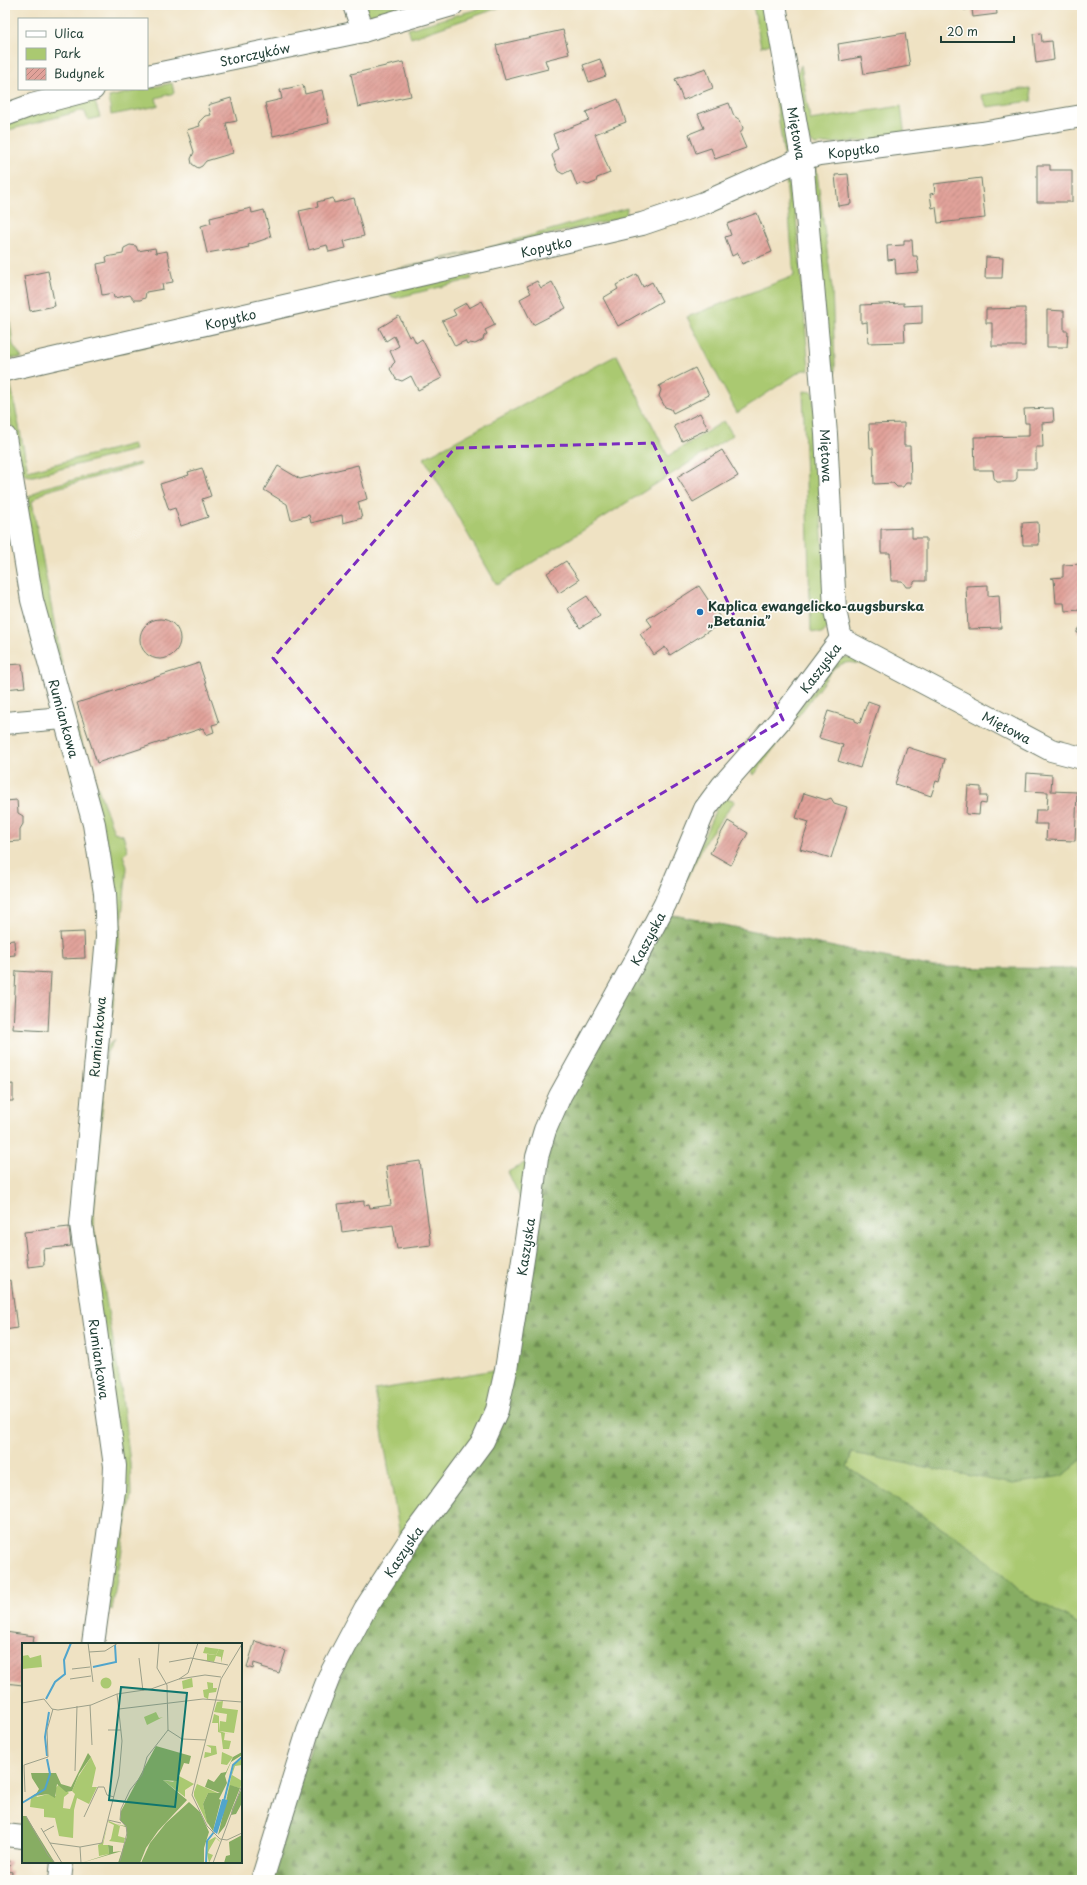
<svg xmlns="http://www.w3.org/2000/svg" width="1087" height="1885" font-family="'Playpen Sans',sans-serif">
<style>
.green{fill:#aac971;stroke:#648352}
.forest{fill:url(#forest-firs);stroke:#53754c}
.building{fill:url(#building-hatch)}
.lines{fill:none;stroke-linecap:round;stroke-linejoin:round}
.minor-casing{stroke:#687766;stroke-width:24}
.minor{stroke:#fff;stroke-width:22}
.marked{fill:none;stroke:#7b2cbf;stroke-width:3;stroke-dasharray:8 5;stroke-linejoin:round}
.poi-dot{fill:#1f6fb2;stroke:#fdfcf7;stroke-width:1.5}
.labels{text-anchor:middle;dominant-baseline:central;stroke-width:3.5;stroke-linejoin:round;paint-order:stroke}
.street-label{font-size:13px;fill:#1f3d34;stroke:#fdfcf7}
.poi-label{font-size:13px;font-weight:bold;fill:#1f3d34;stroke:#fdfcf7;text-anchor:start}
.inset-river{fill:none;stroke:#51a5cc;stroke-width:2}
.inset-road{fill:none;stroke:#9ca08a;stroke-width:1}
.view{fill:#0f766e;fill-opacity:0.15;stroke:#0f766e;stroke-width:2}
.inset-edge{fill:none;stroke:#1f3d34;stroke-width:2}
</style>
<defs>
<pattern id="forest-firs" width="22" height="20" patternUnits="userSpaceOnUse"><rect width="22" height="20" fill="#87ad63"/><path d="M5 1l3.5 6h-7zM16 11l3.5 6h-7z" fill="#6e8e52"/></pattern>
<pattern id="building-hatch" width="6" height="6" patternUnits="userSpaceOnUse"><rect width="6" height="6" fill="#e1a29a"/><path d="M-1 1l2-2M0 6l6-6M5 7l2-2" fill="none" stroke="#b6857e"/></pattern>
</defs>
<rect width="100%" height="100%" fill="#fdfcf7"/>
<filter id="ink" filterUnits="userSpaceOnUse"><feTurbulence type="fractalNoise" baseFrequency=".025" numOctaves="2"/><feDisplacementMap in="SourceGraphic" scale="8" xChannelSelector="R" yChannelSelector="G"/><feConvolveMatrix kernelMatrix="1 2 1 2 8 2 1 2 1" color-interpolation-filters="sRGB"/></filter>
<filter id="wash" filterUnits="userSpaceOnUse"><feTurbulence type="fractalNoise" baseFrequency=".012" numOctaves="4" result="noise"/><feDisplacementMap in="SourceGraphic" scale="16" xChannelSelector="R" yChannelSelector="G"/><feGaussianBlur stdDeviation="0.9" result="paint"/><feColorMatrix in="noise" values="0 0 0 0 0 0 0 0 0 0 0 0 0 0 0 0 0 1.4 0 .05"/><feComposite in="paint" operator="in"/></filter>
<g filter="url(#wash)">
<rect width="100%" height="100%" fill="#efe2c3"/>
<g class="green">
<path d="M360 5H419C402 10 370 28 360 5Z"/>
<polygon points="492,5 507,5 411,38 408,29"/>
<polygon points="753,5 769,5 776,42 761,47"/>
<polygon points="801,65 810,120 901,106 905,137 815,145 808,139 795,79"/>
<polygon points="771,66 777,68 790,148 789,155 784,156"/>
<polygon points="172,83 174,93 156,98 158,106 111,115 109,97"/>
<polygon points="1030,88 1032,101 987,107 981,95"/>
<polygon points="94,99 100,117 88,120 84,110 5,131 5,122"/>
<polygon points="816,166 832,288 836,388 830,386 812,176"/>
<polygon points="786,179 793,187 794,193 809,370 803,370 796,374 737,413 687,317 794,276"/>
<polygon points="627,208 626,217 373,275 491,247"/>
<polygon points="470,275 472,279 396,298 390,296 388,290"/>
<polygon points="9,314 13,345 22,358 11,358 5,346 5,317"/>
<path d="M175 339 10 381 28 471 133 444 135 450 33 476C23 476 22 473 18 465L5 387 6 381 9 378Z"/>
<polygon points="617,355 668,456 724,421 733,435 497,585 424,458"/>
<polygon points="803,391 813,392 828,627 822,634 811,631"/>
<polygon points="139,463 140,465 46,491 32,501 71,714 114,832 123,835 128,851 123,855 127,867 112,1015 109,1010 114,947 38,599 26,510 29,497 42,488"/>
<path d="M855 657 863 660 867 666C853 662 847 660 834 668L754 775 751 769 839 658Z"/>
<polygon points="722,796 735,801 707,838 669,914"/>
<polygon points="114,1040 107,1052 93,1222 121,1389 130,1463 131,1495 112,1610 106,1607 115,1557 90,1219 106,1047"/>
<polygon points="530,1160 523,1204 508,1172"/>
<polygon points="495,1370 485,1418 463,1458 401,1541 375,1390"/>
<polygon points="852,1453 926,1466 1062,1476 1082,1459 1082,1626 1020,1591 973,1548 847,1467"/>
</g>
<polygon class="forest" points="669,914 934,967 1082,969 1082,1459 1062,1476 1013,1484 852,1453 847,1467 973,1548 1020,1591 1082,1626 1082,1880 271,1880 314,1735 369,1611 487,1443 552,1128"/>
<g id="blocks">
<g class="building">
<polygon points="963,5 996,5 997,14 973,17 972,9 964,10"/>
<polygon points="563,30 569,54 545,60 548,69 505,80 496,45"/>
<polygon points="905,33 910,66 864,74 861,57 840,61 838,44"/>
<polygon points="1041,33 1042,42 1052,41 1054,60 1036,63 1033,34"/>
<polygon points="600,59 606,76 589,82 583,65"/>
<polygon points="403,62 411,96 358,107 351,74"/>
<polygon points="706,68 713,88 683,100 675,79"/>
<polygon points="303,85 305,94 322,90 329,123 273,136 265,103 282,99 280,90"/>
<polygon points="231,98 237,121 226,123 233,153 206,161 202,166 198,168 192,164 191,159 194,152 187,130 200,126 199,122 205,116 211,115 208,105"/>
<polygon points="618,99 626,122 595,134 610,173 597,178 596,182 588,185 583,183 577,186 571,170 563,174 558,171 552,156 554,151 558,149 553,134 589,120 586,112"/>
<polygon points="729,103 734,116 740,120 743,128 740,134 746,148 715,159 711,148 696,153 689,134 704,128 698,114"/>
<polygon points="1037,165 1050,165 1050,170 1072,170 1072,202 1037,202"/>
<polygon points="848,174 851,204 838,206 835,175"/>
<polygon points="981,178 985,218 938,223 936,207 932,208 930,194 935,193 934,184"/>
<polygon points="333,198 334,203 354,198 364,236 344,241 346,248 329,252 327,245 309,250 299,211 318,207 317,202"/>
<polygon points="251,208 252,213 264,210 271,237 248,245 249,247 230,251 230,249 207,253 201,226 211,223 210,218"/>
<polygon points="757,213 772,252 742,264 738,253 732,256 725,237 731,235 727,224"/>
<polygon points="904,240 912,240 913,256 917,256 919,272 896,274 895,259 888,260 887,246 904,245"/>
<polygon points="130,245 136,246 138,251 155,248 156,253 167,251 173,282 162,284 163,289 146,292 145,298 140,300 134,300 130,295 114,298 113,293 102,295 97,264 107,262 106,257 123,254 124,248"/>
<polygon points="986,257 1003,258 1002,278 985,278"/>
<polygon points="48,271 55,306 30,311 24,276"/>
<polygon points="637,274 643,287 652,282 662,301 618,326 603,298 618,289 616,285"/>
<polygon points="537,281 541,288 552,282 566,308 533,325 520,299 531,293 527,286"/>
<polygon points="482,301 495,325 485,330 487,334 484,336 483,340 475,344 470,343 467,345 465,341 455,346 442,321 456,315 453,310 466,303 469,308"/>
<polygon points="904,303 904,306 922,305 922,323 904,324 905,342 868,343 867,322 861,323 861,305"/>
<polygon points="1025,308 1025,346 992,346 992,323 986,323 986,309"/>
<polygon points="1047,310 1064,311 1064,331 1068,331 1067,347 1047,347"/>
<polygon points="399,316 409,337 412,335 416,343 422,339 442,378 418,390 411,376 402,381 396,379 390,369 393,364 395,362 390,351 399,346 394,336 386,341 379,328"/>
<polygon points="695,368 709,395 673,413 671,409 665,407 659,396 661,390 659,386"/>
<polygon points="1053,408 1054,422 1042,423 1043,447 1036,447 1036,469 1017,469 1017,478 1014,482 997,482 994,478 993,470 975,470 974,437 1029,436 1029,423 1025,423 1024,409"/>
<polygon points="700,413 708,429 682,441 674,426"/>
<polygon points="904,423 904,446 910,446 911,483 906,483 903,487 897,487 893,483 874,484 873,448 870,448 869,424"/>
<polygon points="722,450 738,476 693,502 677,477"/>
<polygon points="358,465 367,499 358,502 362,518 343,523 342,515 311,523 309,515 291,520 287,504 264,490 278,466 300,479"/>
<polygon points="202,468 211,496 202,499 208,517 181,526 175,508 169,510 160,484 189,475 188,472"/>
<polygon points="1038,522 1039,545 1023,545 1022,523"/>
<polygon points="912,528 912,538 926,538 926,581 915,581 911,587 906,587 902,581 891,581 890,553 881,553 881,529"/>
<polygon points="566,561 579,580 559,593 547,573"/>
<polygon points="1082,564 1082,610 1065,611 1064,603 1056,603 1054,579 1051,578 1063,577 1063,565"/>
<polygon points="988,585 988,596 999,595 1001,628 968,629 966,586"/>
<polygon points="699,586 723,622 670,655 665,647 654,655 640,634 652,626 647,619"/>
<polygon points="587,596 600,616 580,628 568,608"/>
<circle cx="160" cy="639" r="20"/>
<polygon points="1082,625 1082,633 1077,633 1077,631"/>
<polygon points="199,663 219,723 212,725 214,732 206,735 203,728 97,763 77,703"/>
<polygon points="22,664 25,687 5,689 5,665"/>
<polygon points="868,701 879,705 860,768 838,761 843,745 819,738 828,711 855,719 855,721 860,723"/>
<polygon points="907,747 945,759 939,782 936,781 931,796 895,784"/>
<polygon points="1027,773 1052,775 1051,791 1077,792 1075,841 1046,840 1047,824 1035,824 1036,810 1047,810 1048,792 1026,791"/>
<polygon points="968,786 981,787 981,796 987,796 986,804 980,803 979,815 966,814"/>
<polygon points="804,793 826,800 831,798 834,803 847,807 831,858 800,849 809,822 796,818"/>
<polygon points="17,800 18,813 23,816 23,824 20,829 20,841 5,842 5,801"/>
<polygon points="728,821 748,833 731,865 710,853"/>
<polygon points="84,932 85,958 62,959 60,933"/>
<polygon points="14,940 15,955 5,956 5,941"/>
<polygon points="16,971 51,973 48,1031 13,1029"/>
<polygon points="13,1084 13,1101 5,1101 5,1085"/>
<polygon points="420,1161 431,1245 397,1249 393,1225 342,1232 338,1204 364,1201 364,1205 369,1204 370,1208 391,1205 386,1166"/>
<polygon points="69,1227 71,1246 43,1249 44,1265 28,1267 24,1232"/>
<polygon points="11,1280 17,1328 5,1330 5,1281"/>
<polygon points="5,1632 34,1636 33,1644 23,1644 23,1685 5,1683"/>
<polygon points="255,1641 286,1651 279,1673 262,1668 263,1666 254,1663 253,1669 247,1667"/>
<polygon points="5,1860 10,1861 8,1871 12,1872 11,1880 5,1880"/>
<polygon points="112,1877 126,1879 126,1880 112,1880"/>
</g>
</g>
</g>
<g filter="url(#ink)">
<use href="#blocks" fill-opacity="0" stroke="#687766" stroke-width="1"/>
<g class="lines">
<defs>
<g id="minor">
<polyline points="354,5 363,31"/>
<path id="s1" d="M775 5 802 159 826 434 835 610 841 639 1051 750 1082 758"/>
<path id="s2" d="M147 76 363 31 452 5"/>
<polyline points="5,115 32,105 93,89"/>
<path id="s3" d="M5 370 642 224 704 203 802 159 819 154 982 133 1082 116"/>
<path id="s4" d="M5 437 32 600 94 824 105 893 107 937 81 1224 115 1466 114 1491 93 1644"/>
<polyline points="5,723 63,718"/>
<polyline points="5,1835 23,1837"/>
<polyline points="60,1880 62,1862"/>
<path id="s5" d="M262 1880 308 1731 329 1677 365 1609 411 1538 483 1441 497 1410 506 1370 529 1220 537 1157 545 1130 560 1096 640 952 665 904 705 809 722 786 781 719 841 639"/>
</g>
</defs>
<use href="#minor" class="minor-casing"/>
<use href="#minor" class="minor"/>
</g>
</g>
<path class="marked" d="M653 443 783 720 479 904 273 658 455 448Z"/>
<circle class="poi-dot" cx="700" cy="612" r="4"/>
<g class="labels">
<g class="street-label">
<text stroke="none"><textPath href="#s2" startOffset="110">Storczyków</textPath></text>
<text stroke="none"><textPath href="#s1" startOffset="130">Miętowa</textPath></text>
<text stroke="none"><textPath href="#s3" startOffset="879">Kopytko</textPath></text>
<text stroke="none"><textPath href="#s3" startOffset="555">Kopytko</textPath></text>
<text stroke="none"><textPath href="#s3" startOffset="231">Kopytko</textPath></text>
<text stroke="none"><textPath href="#s1" startOffset="454">Miętowa</textPath></text>
<text stroke="none"><textPath href="#s5" startOffset="1356">Kaszyska</textPath></text>
<text stroke="none"><textPath href="#s4" startOffset="288">Rumiankowa</textPath></text>
<text stroke="none"><textPath href="#s1" startOffset="826">Miętowa</textPath></text>
<text stroke="none"><textPath href="#s5" startOffset="1032">Kaszyska</textPath></text>
<text transform="translate(97 1037) rotate(-85)">Rumiankowa</text>
<text stroke="none"><textPath href="#s5" startOffset="696">Kaszyska</textPath></text>
<text stroke="none"><textPath href="#s4" startOffset="936">Rumiankowa</textPath></text>
<text stroke="none"><textPath href="#s5" startOffset="360">Kaszyska</textPath></text>
</g>
<g class="poi-label">
<text x="708" y="605">Kaplica ewangelicko-augsburska<tspan x="708" dy="15">„Betania”</tspan></text>
</g>
</g>
<g transform="translate(22 1643)">
<rect width="220" height="220" fill="#efe2c3"/>
<path d="M197 6 202 7 199 20V14L194 13 192 19 172 16 185 17V11L194 12ZM6 12 8 15 19 12 20 24 0 26V13ZM78.5 40a5.5 5.5 0 1 1 11 0a5.5 5.5 0 1 1-11 0ZM170 35 171 44 161 46 160 38ZM185 39 191 40V45H195L194 49 187 50 186 56 182 54 181 47 186 46ZM201 58 200 65 216 67 212 90 197 88 198 78 204 79 205 71 192 69 195 59ZM134 69 137 75 141 74 125 82 122 74ZM192 71 197 73V88L207 91 203 90 202 97 209 98 207 106H201L199 90 196 89V80H190ZM184 102 194 103 195 111 182 115 183 109 189 110V105ZM200 109 211 114 205 122 199 121ZM69 114 74 125 70 144H75L67 161 55 155 52 167 51 195 37 193 33 175 22 174V166L8 164 9 154 13 151 15 154 26 151 34 153 33 146 37 141 47 150 42 154 41 165 48 166 53 151 50 148 56 134ZM220 116V122L213 123 210 132 220 138V141L218 145 210 143 204 157 212 121ZM157 133 172 141 163 147V154L141 137 151 139ZM177 135 175 141 198 151 186 150 181 161 186 182 172 153V149ZM87 178 98 183 96 193 103 195 102 200 87 198 89 196 92 182 86 179 81 202H86L87 211 77 213 76 202 81 199 86 179ZM193 194 197 197 198 199 194 195 187 207 186 210 191 212 187 220 185 210 186 198Z" fill="#aac971"/>
<path d="M134 103 169 113 167 121 162 120 155 138 141 137 165 157 136 188 124 205 118 220H96L105 193 104 184 93 181 103 183 98 177 99 168ZM220 109V112L209 119 203 133 205 140 197 156 199 157 191 188 185 179 181 161 186 150H198L183 144 186 136 192 139 199 130 204 129 211 114ZM66 110 69 114 57 131 50 148 44 149 35 141 33 155 26 151 13 153 17 146 10 135 9 130H34L39 141 49 144ZM208 142 218 145 203 183 196 192ZM220 145V160L214 171 209 172 210 166ZM167 159 178 169 187 189 182 205V220H119L128 200 144 180ZM0 173H4L33 220H0ZM220 192V220H202L204 213 208 212 207 199ZM86 202 91 203V209L100 208 59 220 87 211Z" fill="#87ad63"/>
<path d="M183 4 189 5 197 6 194 12 181 10Z" fill="#aac971"/>
<path d="M200 156 206 157 195 191 191 188Z" fill="#51a5cc"/>
<path class="inset-river" d="M71 24 94 19 93 2M24 56 33 39 43 31 42 17 49 0M25 113 23 94 27 69M202 158 211 122 220 114M0 160 23 146 28 131 25 116M184 220 185 198 192 189"/>
<path class="inset-road" d="M66 0 71 39M137 0 135 25 145 42 146 87 160 96 184 97M220 1 199 36 170 152 185 183 198 196 205 197 220 190M67 9 83 8 96 0M117 15 121 48M147 19 169 15 206 22M50 26 68 24M48 36 69 33M157 36 166 30 176 0M0 60 22 56 30 66 36 67 69 62 95 51 129 46 157 36 183 32 199 34M68 62 70 102M97 66 181 56 220 59M86 87H99M53 128 55 63M3 149 2 122 26 114 25 87 31 66M4 173 26 212 33 220M62 174 76 144H82L85 152 92 154M86 177 99 180M19 185 40 220M21 189 32 183M28 200 58 204 80 200 97 133 100 98 95 51M58 204 59 220M98 218 105 190 104 183 98 177 99 166 108 147 120 132 125 114 146 87M191 220 220 142"/>
<path class="view" d="M99 44 165 50 153 164 87 157Z"/>
<rect width="220" height="220" class="inset-edge"/>
</g>
<rect width="1087" height="1885" fill="none" stroke="#fdfcf7" stroke-width="20"/>
<rect x="18" y="18" width="130" height="72" fill="#fdfcf7" stroke="#a4b0a9"/>
<rect x="26" y="31" width="20" height="6" fill="#ffffff" stroke="#a4b0a9"/>
<text x="54" y="38" font-size="12" fill="#1f3d34">Ulica</text>
<rect x="26" y="48" width="20" height="12" fill="#aac971" stroke="#a4b0a9"/>
<text x="54" y="58" font-size="12" fill="#1f3d34">Park</text>
<rect x="26" y="68" width="20" height="12" fill="url(#building-hatch)" stroke="#a4b0a9"/>
<text x="54" y="78" font-size="12" fill="#1f3d34">Budynek</text>
<path d="M941 36v6h73v-6" fill="none" stroke="#1f3d34" stroke-width="2"/>
<text x="947" y="36" font-size="12" fill="#1f3d34" stroke="#fdfcf7" stroke-width="3" paint-order="stroke">20 m</text>
</svg>
